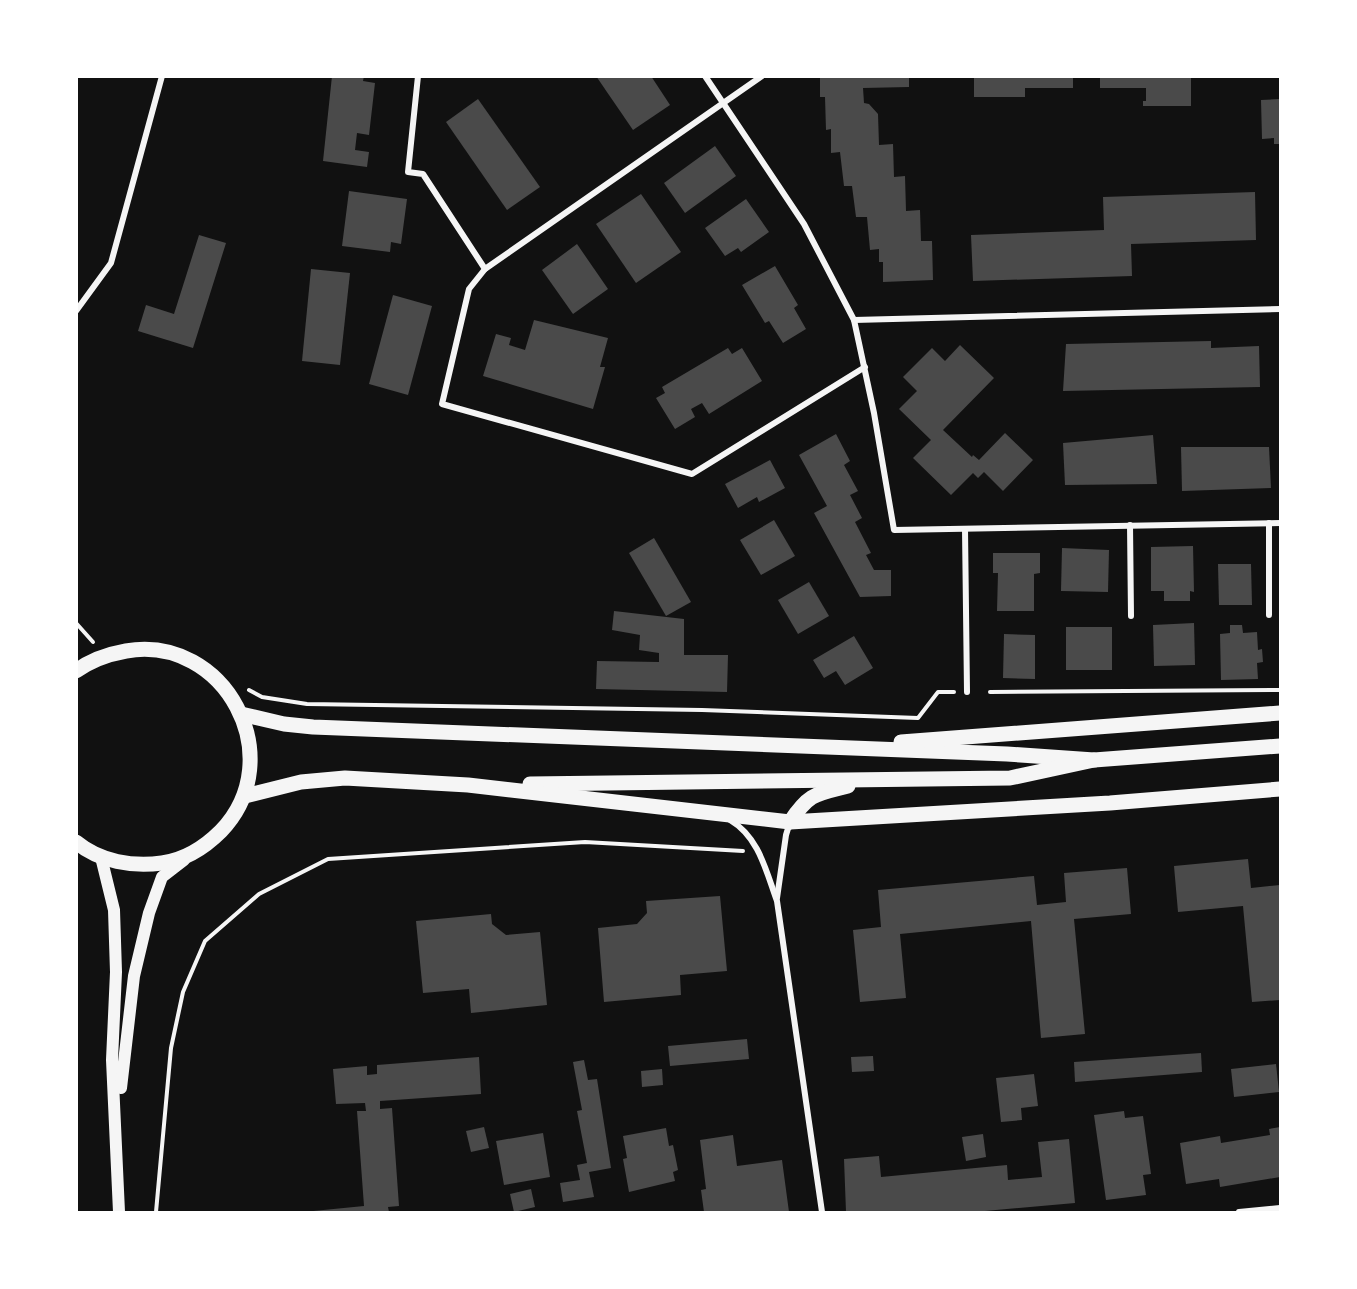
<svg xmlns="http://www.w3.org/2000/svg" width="1357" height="1289" font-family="'Open Sans',sans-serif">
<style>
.building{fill:#4a4a4a}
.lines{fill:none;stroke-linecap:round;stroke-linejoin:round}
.path{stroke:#f5f5f5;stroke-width:4}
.minor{stroke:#f5f5f5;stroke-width:6}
.secondary{stroke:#f5f5f5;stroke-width:12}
.primary{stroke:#f5f5f5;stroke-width:15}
</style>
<rect width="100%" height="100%" fill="#111"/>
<g class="building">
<polygon points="332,76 364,76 363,81 375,83 369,135 357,133 355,150 369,152 367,167 323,161"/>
<polygon points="596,76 651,76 670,105 633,130"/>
<polygon points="820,76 909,76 909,87 863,88 864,103 869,104 878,114 879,145 893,144 894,177 905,176 906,211 920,210 921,241 932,241 933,280 883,282 883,262 879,262 879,249 870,250 867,217 856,217 852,186 844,186 840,152 831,153 831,129 826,130 825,97 820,97"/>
<polygon points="974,76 1073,76 1073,88 1025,88 1025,97 974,97"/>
<polygon points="1100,76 1191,76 1191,106 1143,106 1143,101 1146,101 1146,88 1100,88"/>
<polygon points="478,99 540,187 507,210 446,122"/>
<polygon points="1280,99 1280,144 1274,144 1274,138 1262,139 1261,100"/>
<polygon points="715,146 736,176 685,213 664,183"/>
<polygon points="349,191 407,199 401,244 391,242 390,252 342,246"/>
<polygon points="1255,192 1256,240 1131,244 1132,276 973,281 971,235 1104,230 1103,197"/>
<polygon points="641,194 681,252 636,283 596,224"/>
<polygon points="746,199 769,232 741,252 738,248 725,256 705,228"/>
<polygon points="199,235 226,243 193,348 138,331 146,305 174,314"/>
<polygon points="577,244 608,289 573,314 542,270"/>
<polygon points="775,266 798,305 794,308 806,329 783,343 769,321 765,323 742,285"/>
<polygon points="311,269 350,273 340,365 302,361"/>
<polygon points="393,295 432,306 408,395 369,384"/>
<polygon points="534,320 608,338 600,367 605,367 593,409 483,376 496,334 511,338 509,345 525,350"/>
<polygon points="1211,341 1211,348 1259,346 1260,387 1063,391 1066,344"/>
<polygon points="960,345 994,378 943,430 972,457 973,455 979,460 1005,433 1033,460 1003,491 984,472 978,478 973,473 951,495 913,458 931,440 899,409 917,391 903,377 932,348 945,361"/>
<polygon points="728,348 732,354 742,348 762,381 709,414 702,403 691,409 695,417 675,429 656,398 665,393 662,387"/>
<polygon points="836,434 850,461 844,465 858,491 850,495 862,518 855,522 871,553 866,555 874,570 891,570 891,596 860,597 814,513 827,506 799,455"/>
<polygon points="1153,435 1157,484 1065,485 1063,443"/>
<polygon points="1181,447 1269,447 1271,488 1182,491"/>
<polygon points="770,460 785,488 759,502 757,497 738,508 725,484"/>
<polygon points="774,520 795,556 761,575 740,540"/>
<polygon points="654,538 691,602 666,616 629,553"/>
<polygon points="1193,546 1194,592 1190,591 1190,601 1164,601 1164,591 1151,591 1151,547"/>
<polygon points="1062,548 1109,550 1108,592 1061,591"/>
<polygon points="993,553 1040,553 1040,573 1034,574 1034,611 997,611 998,573 993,573"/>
<polygon points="1218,564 1251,564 1252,605 1219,605"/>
<polygon points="809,582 829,616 798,634 778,600"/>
<polygon points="614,611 684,619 684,655 728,655 727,692 596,689 597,661 659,662 659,653 639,650 640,635 612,630"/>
<polygon points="1194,623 1195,665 1154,666 1153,625"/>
<polygon points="1230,625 1242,625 1243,633 1257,632 1258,650 1262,649 1263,662 1257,663 1258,679 1221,680 1220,634 1230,633"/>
<rect x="1066" y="627" width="46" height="43"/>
<polygon points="1004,634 1035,635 1035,679 1003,678"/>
<polygon points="854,636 873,668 845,685 836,671 824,678 813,660"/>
<polygon points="1248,859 1251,888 1280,885 1280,1000 1252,1002 1243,906 1178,912 1174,866"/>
<polygon points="1127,868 1131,914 1074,919 1085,1034 1041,1038 1031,921 900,934 906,998 860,1002 853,930 881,927 878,890 1034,876 1037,905 1066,902 1064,873"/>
<polygon points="720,896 727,971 680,975 681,995 604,1002 598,928 637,924 647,913 646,901"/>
<polygon points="491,914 492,924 506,935 540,932 547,1005 471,1013 469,989 423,993 416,921"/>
<polygon points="747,1039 749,1059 670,1066 668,1046"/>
<polygon points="1201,1053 1202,1072 1075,1082 1074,1062"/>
<polygon points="873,1056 874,1071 852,1072 851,1057"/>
<polygon points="479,1057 481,1094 380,1101 380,1109 392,1108 399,1206 388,1207 389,1212 303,1212 364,1206 357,1111 366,1111 365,1103 336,1104 333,1069 367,1066 367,1075 377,1074 377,1065"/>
<polygon points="584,1060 588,1080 597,1079 611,1168 589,1172 594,1197 563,1202 560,1183 580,1180 577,1165 587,1163 577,1111 582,1110 573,1062"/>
<polygon points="1276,1064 1279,1092 1234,1097 1231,1069"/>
<polygon points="662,1069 663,1085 642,1087 641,1071"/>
<polygon points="1034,1074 1038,1106 1021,1108 1022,1120 1001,1122 996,1078"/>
<polygon points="1124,1111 1125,1118 1143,1116 1151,1174 1143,1175 1146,1195 1106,1200 1094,1115"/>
<polygon points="484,1127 489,1148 471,1152 466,1131"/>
<polygon points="1280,1127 1280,1177 1220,1187 1219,1179 1186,1184 1180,1143 1220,1136 1221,1143 1270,1135 1269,1129"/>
<polygon points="666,1128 669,1146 673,1145 678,1170 673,1172 675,1181 629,1192 623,1159 627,1158 623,1136"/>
<polygon points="543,1133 550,1177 504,1185 496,1141"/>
<polygon points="983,1134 986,1157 966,1161 962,1137"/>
<polygon points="733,1135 737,1166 782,1160 789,1212 704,1212 701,1190 706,1189 700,1140"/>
<polygon points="1069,1139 1075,1203 974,1212 846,1212 844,1159 879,1156 881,1177 1007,1165 1008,1180 1042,1177 1038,1142"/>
<polygon points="531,1189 535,1207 514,1212 510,1194"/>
</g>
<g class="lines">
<g class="path">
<polyline points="76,623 93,642"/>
<polyline points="249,690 262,697 307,704 702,710 918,718 938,692 954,692"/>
<polyline points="990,692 1280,690"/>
<polyline points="156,1212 171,1048 183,992 205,941 259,894 328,859 585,842 743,851"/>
</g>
<g class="minor">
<polyline points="418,76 408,172 423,174 485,269"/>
<polyline points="705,76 804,224 854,320 874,413 894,530 1280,523"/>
<polyline points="762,76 485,269 469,289 442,404 692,474 865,367"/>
<polyline points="76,311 111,263 162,76"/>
<polyline points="854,320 1280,309"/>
<polyline points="1269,523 1269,615"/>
<polyline points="1130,525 1131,616"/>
<polyline points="965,529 967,692"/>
<path d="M730 820C759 837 766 871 777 901L822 1212"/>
<polyline points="777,898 786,835 790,822"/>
<polyline points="1239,1212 1280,1208"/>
</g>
<g class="secondary">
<polyline points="101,857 114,910 116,972 112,1060 119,1212"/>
<polyline points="121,1088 134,976 149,913 162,877 184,860"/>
</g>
<g class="primary">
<path d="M76 671C91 660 109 654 126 651 225 634 291 758 221 831 205 847 184 860 162 863 133 867 100 862 76 842"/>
<polyline points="241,714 284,724 313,727 1007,754 1094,760"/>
<polyline points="901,742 1280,713"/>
<polyline points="530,784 1010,778 1094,760 1280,746"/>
<polyline points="245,796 301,782 345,778 468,785 790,822 1110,803 1280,789"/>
<path d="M790 822C809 793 816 794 848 786"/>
</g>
</g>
<rect width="1357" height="1289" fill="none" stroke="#ffffff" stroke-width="156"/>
</svg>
